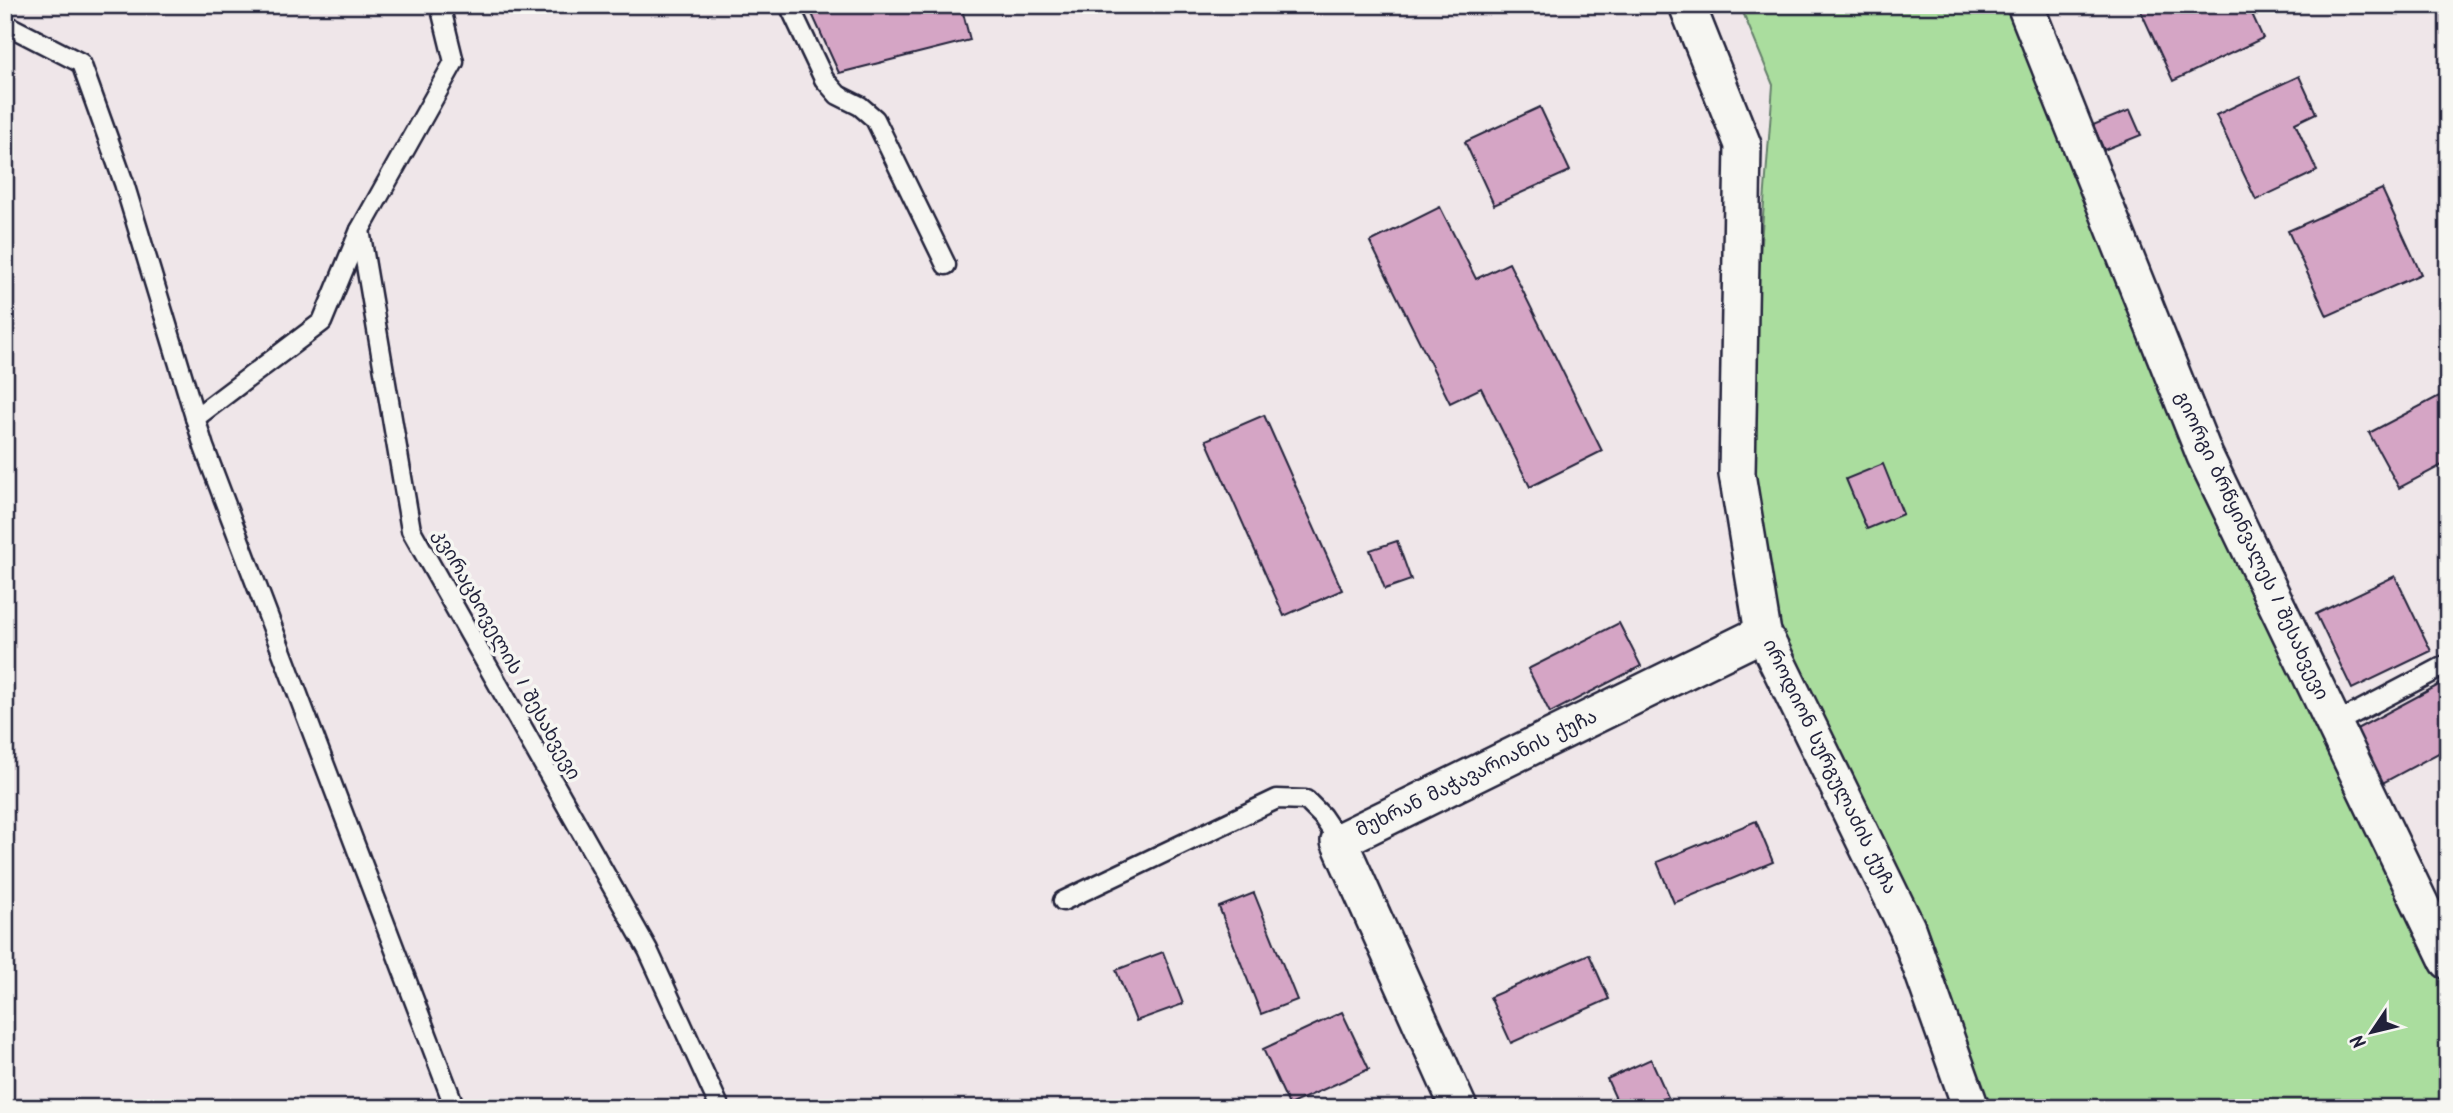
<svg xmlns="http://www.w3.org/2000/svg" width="2453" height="1113" font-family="Kalam,'Noto Sans Georgian',sans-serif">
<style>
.green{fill:#aadd9e;stroke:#66806c;stroke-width:2}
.building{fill:#d5a5c5;stroke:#22223b;stroke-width:2}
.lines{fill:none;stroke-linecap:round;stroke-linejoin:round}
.lane-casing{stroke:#22223b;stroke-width:23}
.street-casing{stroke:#22223b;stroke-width:40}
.lane{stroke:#f6f6f2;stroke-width:18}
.street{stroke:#f6f6f2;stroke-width:35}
.labels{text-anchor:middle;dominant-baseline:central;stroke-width:7;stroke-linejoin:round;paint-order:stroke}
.street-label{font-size:19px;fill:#22223b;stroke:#f6f6f2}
</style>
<rect width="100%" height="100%" fill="#efe6e9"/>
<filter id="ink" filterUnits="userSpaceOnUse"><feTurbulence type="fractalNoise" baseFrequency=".0143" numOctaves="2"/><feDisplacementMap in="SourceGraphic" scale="14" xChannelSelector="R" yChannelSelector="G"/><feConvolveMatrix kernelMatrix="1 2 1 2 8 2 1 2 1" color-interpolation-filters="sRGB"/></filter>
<g filter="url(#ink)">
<polygon class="green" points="1740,5 2015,5 2448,964 2448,1108 1973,1108 1797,679 1740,519 1773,85"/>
<g class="building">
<polygon points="808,5 961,5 970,40 839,73"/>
<polygon points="2138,5 2248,5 2263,38 2173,81"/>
<polygon points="2299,76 2316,113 2295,123 2317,171 2256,200 2216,115"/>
<polygon points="1540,107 1570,171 1494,205 1465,142"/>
<polygon points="2130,110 2141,135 2104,150 2093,125"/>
<polygon points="2382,189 2421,274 2327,316 2288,231"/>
<polygon points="1440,207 1476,279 1509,263 1602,451 1530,487 1481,388 1450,403 1370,242"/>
<polygon points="2445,393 2448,397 2448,462 2399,488 2369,433"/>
<polygon points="1264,415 1342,590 1284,616 1206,440"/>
<polygon points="1883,464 1903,514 1867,529 1846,479"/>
<polygon points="1397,541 1411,580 1385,589 1370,550"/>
<polygon points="2395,576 2431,651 2352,689 2316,614"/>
<polygon points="1619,623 1641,666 1550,713 1528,669"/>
<polygon points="2448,680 2448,748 2379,785 2351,732"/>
<polygon points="1756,821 1773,862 1674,903 1657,862"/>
<polygon points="1254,893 1297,1000 1261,1014 1219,907"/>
<polygon points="1163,952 1183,1004 1136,1021 1116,970"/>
<polygon points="1589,954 1609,999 1511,1043 1490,997"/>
<polygon points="1342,1012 1369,1069 1289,1105 1263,1049"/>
<polygon points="1651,1059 1668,1097 1645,1108 1620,1108 1607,1079"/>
</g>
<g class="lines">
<defs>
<g id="lane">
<polyline points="440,5 454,62 360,230 411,530 648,950 720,1108"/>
<polyline points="789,5 824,79 838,95 860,106 875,119 946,265"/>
<polyline points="5,24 81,63 124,183 204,447 455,1108"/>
<polyline points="195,418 322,322 360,230"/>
<polyline points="2334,724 2448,664"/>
<polyline points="1063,901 1277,799 1306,800 1322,816 1339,841"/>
</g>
<g id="street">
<polyline points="1687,5 1743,145 1737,474 1763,633 1907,928 1971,1108"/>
<polyline points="2025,5 2205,456 2448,961"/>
<polyline points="1459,1108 1339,841 1763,633"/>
</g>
</defs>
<use href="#lane" class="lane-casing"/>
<use href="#street" class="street-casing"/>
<use href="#lane" class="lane"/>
<use href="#street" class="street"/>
</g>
</g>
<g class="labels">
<g class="street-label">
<text transform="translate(2251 546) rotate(65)">გიორგი ბრწყინვალეს I შესახვევი</text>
<text transform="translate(506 655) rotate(61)">კვირაცხოველის I შესახვევი</text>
<text transform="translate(1829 767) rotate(64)">იროდიონ სურგულაძის ქუჩა</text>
<text transform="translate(1477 774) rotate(-26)">მუხრან მაჭავარიანის ქუჩა</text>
</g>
</g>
<rect width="2453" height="1113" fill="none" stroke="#f6f6f2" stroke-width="28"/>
<rect x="14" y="14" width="2425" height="1085" fill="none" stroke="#22223b" stroke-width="2.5" filter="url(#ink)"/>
<g transform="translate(2372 1032) rotate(235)" stroke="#f6f6f2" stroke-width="5" paint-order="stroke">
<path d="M0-5L12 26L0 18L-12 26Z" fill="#22223b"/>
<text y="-10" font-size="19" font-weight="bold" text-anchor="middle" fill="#22223b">N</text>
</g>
</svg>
